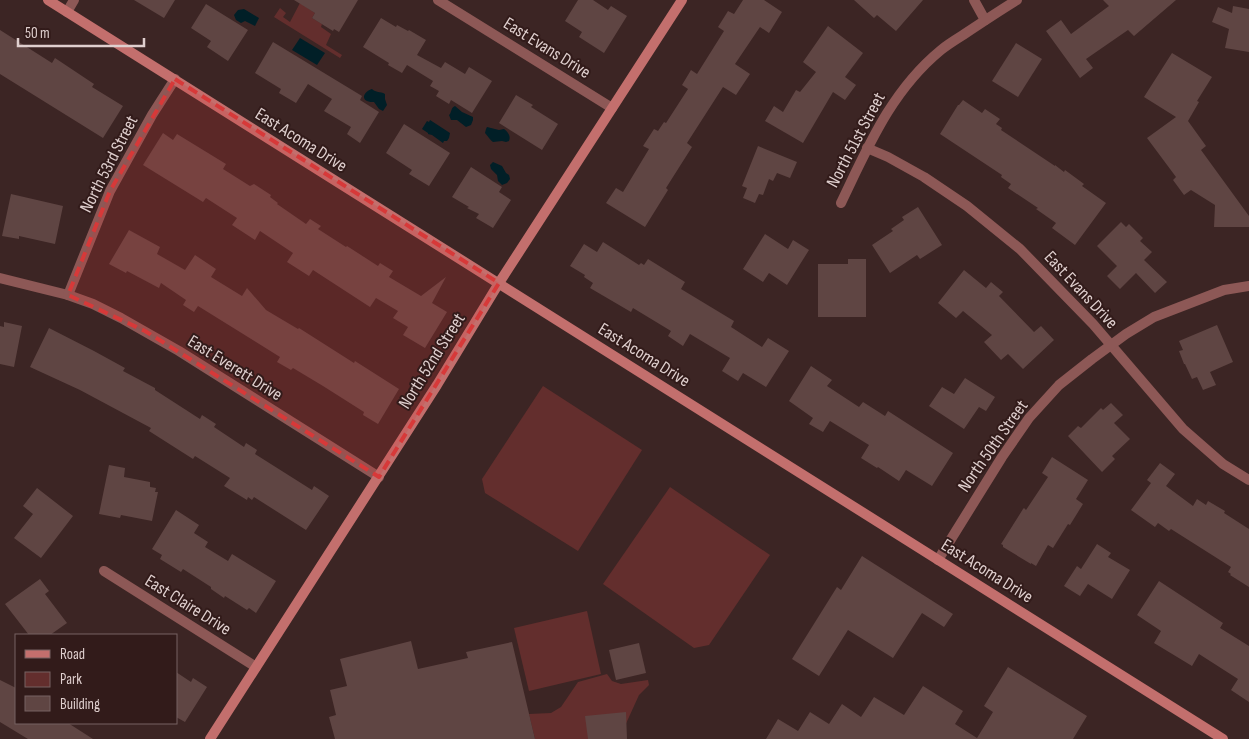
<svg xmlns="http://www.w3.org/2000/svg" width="1249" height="739" font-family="'Sofia Sans Condensed',sans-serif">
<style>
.green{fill:#632e2d}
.water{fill:#011f27}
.building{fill:#5f4543}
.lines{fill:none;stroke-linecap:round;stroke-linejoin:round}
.street{stroke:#8d5856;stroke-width:10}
.secondary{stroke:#c36f6d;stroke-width:10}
.marked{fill:#d73939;fill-opacity:0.2;stroke:#d73939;stroke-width:4;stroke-dasharray:10 6;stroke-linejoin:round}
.labels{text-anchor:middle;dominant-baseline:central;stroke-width:4;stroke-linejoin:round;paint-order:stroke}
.street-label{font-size:18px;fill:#dfcfce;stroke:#321b1a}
</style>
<rect width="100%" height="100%" fill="#3c2524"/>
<g class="green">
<polygon points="300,3 315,13 312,18 322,24 321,27 331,34 326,45 342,55 340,58 274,17 280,8 286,13 283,17 290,22"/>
<polygon points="543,386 642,450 578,551 485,493 482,479"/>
<polygon points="670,487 770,555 709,645 694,648 603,584"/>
<polygon points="587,611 601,674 529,691 514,628"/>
<polygon points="607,674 612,681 621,684 648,680 649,685 639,695 619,739 535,739 529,714 551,713 561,707 578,682"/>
</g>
<g class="water">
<polygon points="244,9 259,18 255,26 245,21 241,23 236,20 234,15 238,10"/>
<polygon points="300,38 325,53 317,65 292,50"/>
<path d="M372 89C376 93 380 91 385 94V99L387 105 383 111 379 109 374 102C372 102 369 102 367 101 360 97 367 90 372 89Z"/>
<path d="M455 106 462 112 473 117V120L471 125 466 127 457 120H451L449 115 450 114C452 110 451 108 455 106Z"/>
<polygon points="430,120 450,133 449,138 447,141 444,141 443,143 432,135 428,134 428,133 422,129 427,121 429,122"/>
<path d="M487 127 499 130 504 129C508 132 511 136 509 141L506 142 502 141 493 142C490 140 488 136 485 133L486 129Z"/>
<polygon points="493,162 502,166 506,173 509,175 510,179 507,183 502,185 498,181 497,175 491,169 490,165"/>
</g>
<g class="building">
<polygon points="134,0 175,0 164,18"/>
<polygon points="294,0 358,0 339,32 334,29 333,31 312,18 315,13"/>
<polygon points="578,0 593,0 608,10 611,6 627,16 604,53 579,37 582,32 565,21"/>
<polygon points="743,0 764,0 782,12 769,33 760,27 735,64 750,74 736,95 723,87 687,143 692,147 666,188 668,190 645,227 606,203 616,188 623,192 649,149 643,146 654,129 658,131 664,122 666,123 688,89 682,85 691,70 697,74 724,31 718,27 728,11 734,14"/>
<polygon points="854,0 923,0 896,31 877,15 874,18"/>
<polygon points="1103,0 1176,0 1134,36 1128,30 1086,59 1093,68 1080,78 1046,31 1061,20 1071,34 1109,6"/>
<polygon points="206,4 248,30 228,61 207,47 211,41 191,28"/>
<polygon points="1233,6 1249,9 1249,52 1225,48 1229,29 1212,22 1218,7 1232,13"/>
<polygon points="381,18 396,27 397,25 408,31 409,30 426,40 417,55 441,68 445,62 465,74 469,67 492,81 472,113 451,100 449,104 436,96 439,91 430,86 433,81 407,65 402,73 388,65 389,63 363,47"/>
<polygon points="828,26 863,53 845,77 856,85 845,100 833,92 803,143 765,121 774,106 783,112 796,90 800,92 816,72 803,62"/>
<polygon points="0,30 52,63 55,58 94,84 92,87 123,106 103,138 0,74"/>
<polygon points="273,42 362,96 360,100 379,112 360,143 347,134 351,127 324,111 332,99 308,84 296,103 279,93 281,89 255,73"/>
<polygon points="1016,43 1042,59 1018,97 992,81"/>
<polygon points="1172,53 1212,77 1197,101 1199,102 1188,121 1206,146 1201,150 1249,216 1249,227 1214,227 1215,205 1191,190 1184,195 1173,180 1176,177 1147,138 1176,117 1144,97"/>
<polygon points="516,95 533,105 531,107 558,124 542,150 499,123"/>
<polygon points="963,100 982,113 985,109 1000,119 996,124 1002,128 1001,130 1055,166 1055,165 1064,172 1065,170 1080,181 1084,184 1082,186 1106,203 1075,245 1052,228 1056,223 1036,209 1038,208 1008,188 1011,184 1001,177 1002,175 940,134 958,105 959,105"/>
<polygon points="404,124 450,153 429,186 409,174 412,170 386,153"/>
<polygon points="163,133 173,140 177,134 226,164 223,169 250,186 254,184 271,195 270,197 278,203 277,204 306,224 310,219 321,226 318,229 346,247 347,246 378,266 380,263 393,271 389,277 421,296 446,277 432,303 447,312 425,348 403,335 408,327 393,318 398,311 376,298 370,307 313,270 309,276 287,262 293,253 260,231 255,240 232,225 237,218 206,198 203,202 143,165"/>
<polygon points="758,146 797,162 790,178 777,173 773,181 769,179 763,195 759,194 755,203 743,198 747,188 742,186"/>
<polygon points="471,167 502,187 499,192 511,200 493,228 476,218 479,214 467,208 469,207 452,197"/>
<polygon points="11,194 63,206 55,244 19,236 19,239 2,236"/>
<polygon points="918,207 942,245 920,259 917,255 890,273 872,245 893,231 891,229 904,220 902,217"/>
<polygon points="1121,222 1126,227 1129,224 1143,238 1140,241 1152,252 1144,260 1167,282 1155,293 1136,273 1120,289 1107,276 1117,266 1097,246"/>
<polygon points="129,230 160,247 157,254 185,270 195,255 216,269 211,277 242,296 247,288 266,310 298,329 299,328 354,363 355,361 399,389 378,424 363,415 364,412 323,386 293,368 291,370 277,362 280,357 198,306 194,312 183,305 186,300 161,283 159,288 127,271 126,273 109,264"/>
<polygon points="765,234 788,249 793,240 809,250 787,285 769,273 763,282 743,269"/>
<polygon points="603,242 639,265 641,263 644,265 648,259 685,282 681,289 734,321 731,327 762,347 768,338 789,351 766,387 743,373 738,381 722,371 730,358 690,334 683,346 668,336 671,331 633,308 631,312 590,288 593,283 584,277 585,275 570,266 584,244 597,252"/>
<polygon points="848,259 866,259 866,317 818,317 818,264 848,264"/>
<polygon points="964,270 986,288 991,282 1003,292 999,296 1034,332 1041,326 1054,340 1023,369 1008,354 1001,360 984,342 992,335 963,311 956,318 938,303"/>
<polygon points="4,322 22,326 14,367 0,364 0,326 4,327"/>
<polygon points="1217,325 1233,362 1210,372 1216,385 1203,390 1197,377 1192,379 1185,364 1184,364 1179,351 1183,350 1179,341"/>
<polygon points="49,328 94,351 125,368 123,371 155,388 155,390 200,419 202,415 216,424 214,427 244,447 246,443 257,450 255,454 312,490 314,486 329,496 306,530 254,497 252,500 248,497 247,500 224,486 230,478 195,456 193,459 149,431 151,428 80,390 30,367"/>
<polygon points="811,366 832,380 827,386 859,407 863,402 885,416 888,411 953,453 932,486 906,470 899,481 878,467 877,468 861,458 869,445 830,421 823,432 809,424 813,418 789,401"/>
<polygon points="965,378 995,397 986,411 979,407 964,429 929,406 942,387 954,394"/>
<polygon points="1111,403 1123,415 1114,423 1130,439 1112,456 1115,459 1102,472 1068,436 1078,426 1081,428 1101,408 1103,410"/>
<polygon points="1052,457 1088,480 1076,499 1083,504 1070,525 1068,524 1053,548 1048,545 1036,566 1031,563 1031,564 1003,547 1003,545 1001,544 1023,509 1024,508 1026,510 1048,477 1042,473"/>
<polygon points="1160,463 1175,474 1166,486 1193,506 1197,499 1206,505 1208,501 1225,511 1224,513 1249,529 1249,587 1230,575 1231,574 1228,572 1231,567 1171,529 1169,531 1158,523 1155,527 1131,510 1151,483 1147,480"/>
<polygon points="109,465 125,468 124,477 150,482 150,487 156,488 155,492 158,492 152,521 121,515 120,518 99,514"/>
<polygon points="37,488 73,516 41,558 14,538 33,514 23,506"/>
<polygon points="176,510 199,525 194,533 208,542 205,547 228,561 232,554 276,581 256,613 249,608 247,610 225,596 224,598 211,589 211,587 183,569 181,572 160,559 162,555 152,549"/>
<polygon points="1097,544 1111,553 1108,557 1130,570 1112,599 1088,584 1080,596 1064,586 1077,566 1081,569"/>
<polygon points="862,556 953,614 944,627 922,613 893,658 848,630 819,676 792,659 837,587 841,590"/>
<polygon points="40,579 49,591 45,594 67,623 50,635 29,635 5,604"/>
<polygon points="1159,581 1223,623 1220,628 1249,646 1249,702 1231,690 1238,679 1199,654 1192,666 1154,643 1161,631 1137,615"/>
<polygon points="411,641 418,669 468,658 466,652 512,642 535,739 335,739 329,717 336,715 330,690 347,686 340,659"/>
<polygon points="639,643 646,673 616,680 609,650"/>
<polygon points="1008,667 1087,716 1073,739 766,739 778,719 798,731 810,712 829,724 842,704 861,717 874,697 904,715 923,686 963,711 955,724 977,738 993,712 984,706"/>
<polygon points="176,672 191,682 193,678 207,687 185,722 176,717"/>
<polygon points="0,680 16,688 16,723 68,723 93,739 28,739 0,722"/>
<polygon points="626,712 627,739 588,739 585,716"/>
</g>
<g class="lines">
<g class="street">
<polyline points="438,0 612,108"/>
<polyline points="974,0 985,20"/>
<polyline points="67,12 74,0"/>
<polyline points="867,148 888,157 924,177 967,206 1020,249 1093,324 1183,429 1223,464 1249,480"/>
<path d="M841 203C868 147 891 91 941 50 947 45 955 40 963 35 981 23 999 11 1017 0"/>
<polyline points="0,278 68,295 93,304 121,318 179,351 379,477"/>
<polyline points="68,295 110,191 152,115 175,79"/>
<polyline points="938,560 1002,457 1029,418 1059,385 1092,359 1126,334 1154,317 1224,290 1249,286"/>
<polyline points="104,571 256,667"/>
</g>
<g class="secondary">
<polyline points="48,0 1223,739"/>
<polyline points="210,739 437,385 499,283 682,0"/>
</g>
</g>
<path class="marked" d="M175 79 499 283 379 477 145 331 68 295 110 191Z"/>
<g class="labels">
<g class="street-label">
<text transform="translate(547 48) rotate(32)">East Evans Drive</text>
<text transform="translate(301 140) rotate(32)">East Acoma Drive</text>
<text transform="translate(856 140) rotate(-62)">North 51st Street</text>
<text transform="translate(109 164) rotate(-63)">North 53rd Street</text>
<text transform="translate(1081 290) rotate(47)">East Evans Drive</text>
<text transform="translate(644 355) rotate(32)">East Acoma Drive</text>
<text transform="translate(432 361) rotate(-58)">North 52nd Street</text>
<text transform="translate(235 368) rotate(32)">East Everett Drive</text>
<text transform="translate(993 446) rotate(-55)">North 50th Street</text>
<text transform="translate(987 571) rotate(32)">East Acoma Drive</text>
<text transform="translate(188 605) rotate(32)">East Claire Drive</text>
</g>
</g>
<rect x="15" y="634" width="162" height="90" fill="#321b1a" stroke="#776362"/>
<rect x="25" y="650" width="25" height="8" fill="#c36f6d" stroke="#776362"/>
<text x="60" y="659" font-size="15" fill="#dfcfce">Road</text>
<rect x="25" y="672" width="25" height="15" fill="#632e2d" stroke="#776362"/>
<text x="60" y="684" font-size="15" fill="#dfcfce">Park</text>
<rect x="25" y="696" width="25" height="15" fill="#5f4543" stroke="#776362"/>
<text x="60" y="709" font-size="15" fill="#dfcfce">Building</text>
<path d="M18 38v8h126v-8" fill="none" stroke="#dfcfce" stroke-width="2.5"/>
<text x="25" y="38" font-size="15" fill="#dfcfce" stroke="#321b1a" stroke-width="4" paint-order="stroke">50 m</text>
</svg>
